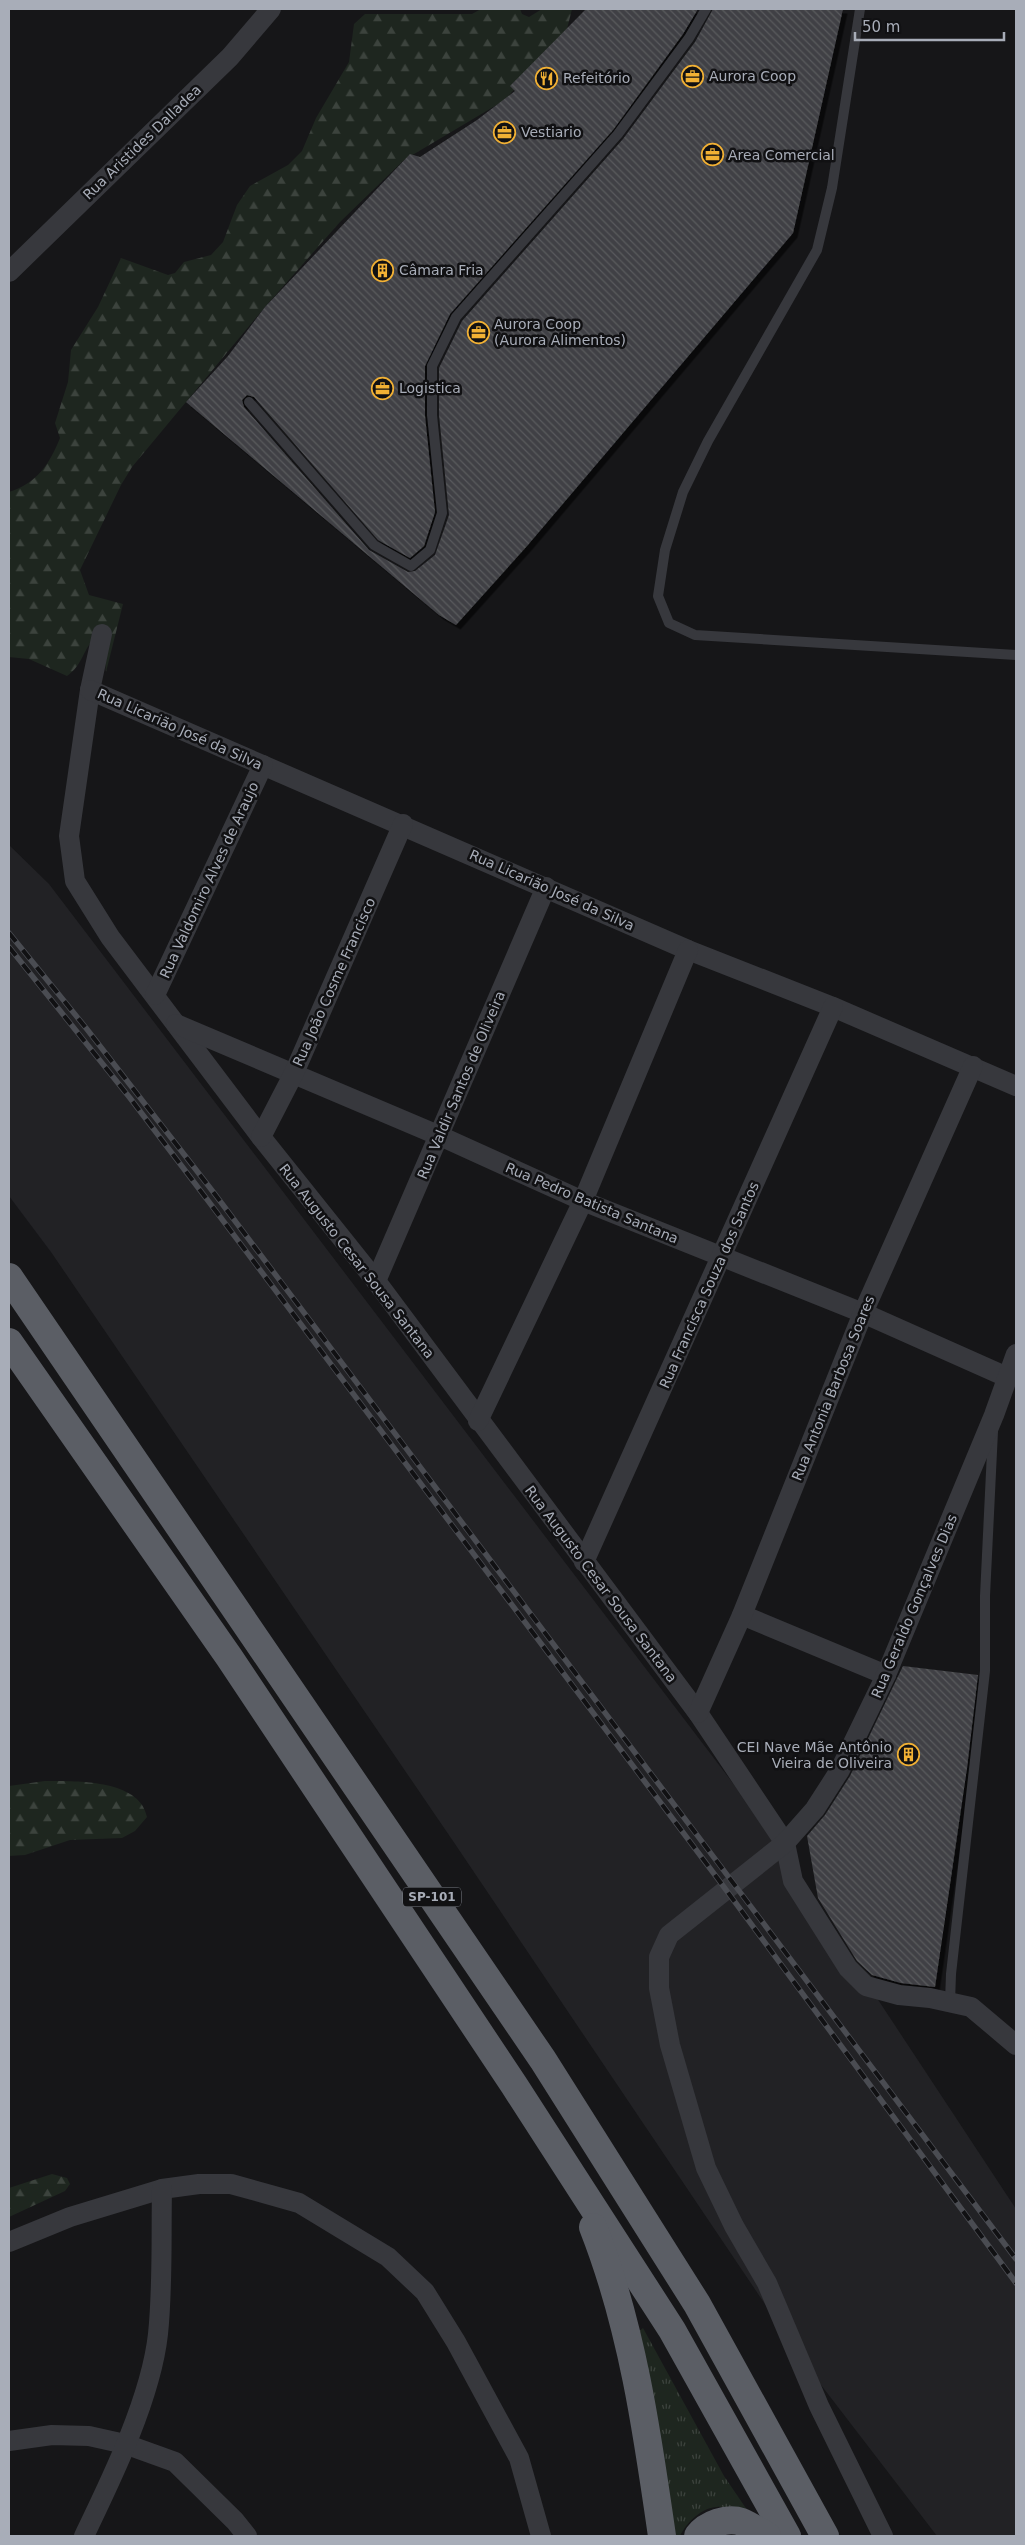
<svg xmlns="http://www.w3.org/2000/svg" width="1025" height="2545" font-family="'DejaVu Sans',sans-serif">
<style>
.built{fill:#222225}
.grass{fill:url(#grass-tufts)}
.forest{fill:url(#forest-firs)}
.building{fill:url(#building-back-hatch);filter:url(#shadow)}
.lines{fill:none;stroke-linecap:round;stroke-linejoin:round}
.service{stroke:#37383d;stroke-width:10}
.minor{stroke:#37383d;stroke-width:20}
.trunk{stroke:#5b5e65;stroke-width:28}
.rail-casing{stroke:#4a4c52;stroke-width:5.5}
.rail{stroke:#111113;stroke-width:4;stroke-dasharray:11;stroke-linecap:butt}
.labels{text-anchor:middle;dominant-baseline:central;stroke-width:5;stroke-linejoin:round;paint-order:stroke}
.shield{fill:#111113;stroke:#7b7e86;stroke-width:1}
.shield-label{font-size:12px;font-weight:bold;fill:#a8adb8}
.poi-label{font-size:14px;fill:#a8adb8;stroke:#111113;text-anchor:start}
.street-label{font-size:14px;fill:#a8adb8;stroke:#111113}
</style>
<defs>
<pattern id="grass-tufts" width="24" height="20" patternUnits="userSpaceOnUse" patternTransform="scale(1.25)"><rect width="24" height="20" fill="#1e261f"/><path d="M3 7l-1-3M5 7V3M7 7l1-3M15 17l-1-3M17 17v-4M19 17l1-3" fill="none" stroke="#3c433d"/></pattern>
<pattern id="forest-firs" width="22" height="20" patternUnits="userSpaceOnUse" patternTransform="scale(1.25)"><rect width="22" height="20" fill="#1e261f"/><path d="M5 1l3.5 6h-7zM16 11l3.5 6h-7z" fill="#3c433d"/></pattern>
<pattern id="building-back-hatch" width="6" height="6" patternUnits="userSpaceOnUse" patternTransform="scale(1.25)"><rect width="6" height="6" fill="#404145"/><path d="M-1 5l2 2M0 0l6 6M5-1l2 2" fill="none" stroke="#595a5e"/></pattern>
<filter id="shadow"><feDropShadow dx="4.5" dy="4.5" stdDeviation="0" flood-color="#0009"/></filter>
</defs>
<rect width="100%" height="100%" fill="#161618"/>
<polygon class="built" points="9,845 49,884 751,1807 1016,2209 1016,2536 937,2536 808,2368 453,1841 51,1252 9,1196"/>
<path class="grass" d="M643 2328 724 2476 758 2526C749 2521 737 2510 727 2508 707 2502 688 2520 680 2536H669L636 2334Z"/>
<g class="forest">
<path d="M481 9H520L522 14 529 17 542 9H572L567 29 505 100 404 160 340 222 265 307 132 467 121 485 80 570 89 595 123 604 106 672 104 642 97 636C82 649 84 664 67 676L29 659 9 657V492C37 483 49 465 60 438L55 423 68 382 71 350 98 307 121 258 168 275 175 273 184 262 211 255 223 242 237 205 250 186 288 165 302 151 316 118 349 62 354 24 365 14H472Z"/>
<path d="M45 1781C75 1781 140 1779 147 1817L135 1831 122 1838 70 1840 25 1855 9 1856V1786Z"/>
<polygon points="52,2174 67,2178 70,2184 65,2191 9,2217 9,2188"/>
</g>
<g class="building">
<polygon points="586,9 698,9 683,34 613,130 450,314 425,366 425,416 435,512 424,546 410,558 378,540 254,397 247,395 242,400 244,407 369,550 408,572 415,571 435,555 449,515 439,415 439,368 462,321 623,139 695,42 713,9 843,9 793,233 527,546 456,625 439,615 186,402 228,356 265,307 410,154 420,157 477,120 515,91 510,86"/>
<polygon points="903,1666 978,1675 967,1768 935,1987 901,1983 872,1975 857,1961 818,1898 807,1836 825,1815 850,1776"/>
</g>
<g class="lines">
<g class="service">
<polyline points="860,9 832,188 817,250 708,441 683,492 665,550 658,596 669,623 695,635 1016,655"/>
<polyline points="249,402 374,545 411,566 430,550 442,513 432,415 432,366 456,317 618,134 689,38 706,9"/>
<polyline points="950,2002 951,1974 985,1671 985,1596 993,1431"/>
</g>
<g class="minor">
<polyline points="9,272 230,57 271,9"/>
<polyline points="102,634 90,690 69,836 75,881 110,937 261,1137 376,1281 698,1713 785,1843 793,1881 848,1968 866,1986 899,1995 930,1998 971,2007 1016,2045"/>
<polyline points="90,690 688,950 833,1007 1016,1086"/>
<polyline points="155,995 263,765"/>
<polyline points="176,1024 440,1136 583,1201 863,1313 1009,1378"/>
<polyline points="261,1137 294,1073 403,824"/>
<polyline points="376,1281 546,887"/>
<polyline points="478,1421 583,1201 688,950"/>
<polyline points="584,1562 833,1007"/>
<polyline points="742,1615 886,1675"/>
<polyline points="698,1713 742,1615 863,1313 973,1066"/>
<polyline points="9,2242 70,2217 162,2189 199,2184 231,2184 299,2203 388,2257 425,2292 456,2342 519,2458 541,2536"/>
<polyline points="9,2441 52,2435 89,2436 125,2444 175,2462 235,2521 247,2536"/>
<path d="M84 2536C112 2478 151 2398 158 2334 163 2286 161 2237 162 2189"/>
<polyline points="883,2536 819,2406 767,2283 734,2226 706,2168 670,2045 659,1988 659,1957 669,1935 785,1843 815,1809 840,1770 886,1675 994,1415 1016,1354"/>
</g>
<g class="trunk">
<polyline points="9,1277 543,2060 697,2304 825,2536"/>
<polyline points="9,1342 229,1657 514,2085 672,2330 787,2536"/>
<path d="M593 2227C632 2326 647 2431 662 2536"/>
<path d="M698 2536C707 2524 727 2517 742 2522 750 2525 759 2532 767 2536"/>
</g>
<defs>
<g id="rail">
<polyline points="9,933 86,1028 214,1193 1016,2259"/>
<polyline points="9,947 130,1098 206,1198 718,1879 1016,2283"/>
</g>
</defs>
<use href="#rail" class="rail-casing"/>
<use href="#rail" class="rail"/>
</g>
<defs>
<symbol id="office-ring" viewBox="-11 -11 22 22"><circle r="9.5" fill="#111113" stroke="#f2b134" stroke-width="1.5"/><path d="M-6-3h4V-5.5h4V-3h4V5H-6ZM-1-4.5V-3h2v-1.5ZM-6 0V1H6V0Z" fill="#f2b134"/></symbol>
<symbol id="restaurant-ring" viewBox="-11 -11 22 22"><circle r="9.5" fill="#111113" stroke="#f2b134" stroke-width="1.5"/><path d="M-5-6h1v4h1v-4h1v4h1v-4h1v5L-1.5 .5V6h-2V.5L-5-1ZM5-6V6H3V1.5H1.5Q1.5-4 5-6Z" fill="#f2b134"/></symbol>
<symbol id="building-ring" viewBox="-11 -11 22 22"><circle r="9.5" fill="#111113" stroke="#f2b134" stroke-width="1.5"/><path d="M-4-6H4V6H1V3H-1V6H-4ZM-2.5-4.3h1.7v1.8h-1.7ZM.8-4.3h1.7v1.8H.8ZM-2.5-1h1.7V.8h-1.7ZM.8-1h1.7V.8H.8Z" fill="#f2b134"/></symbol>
</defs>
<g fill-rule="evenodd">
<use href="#office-ring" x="680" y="64" width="25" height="25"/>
<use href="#restaurant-ring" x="534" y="66" width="25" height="25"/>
<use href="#office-ring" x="492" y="120" width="25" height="25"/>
<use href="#office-ring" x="700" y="142" width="25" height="25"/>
<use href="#building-ring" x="370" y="258" width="25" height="25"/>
<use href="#office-ring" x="466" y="320" width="25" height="25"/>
<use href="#office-ring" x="370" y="376" width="25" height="25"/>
<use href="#building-ring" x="896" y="1742" width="25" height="25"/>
</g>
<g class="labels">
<rect class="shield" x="403" y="1887.5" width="58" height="19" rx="4"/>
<g class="shield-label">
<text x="432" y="1897">SP-101</text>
</g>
<g class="poi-label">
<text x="709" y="76">Aurora Coop</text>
<text x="563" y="78">Refeitório</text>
<text x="521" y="132">Vestiario</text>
<text x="728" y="155">Area Comercial</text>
<text x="399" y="270">Câmara Fria</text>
<text x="494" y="324">Aurora Coop<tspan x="494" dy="16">(Aurora Alimentos)</tspan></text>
<text x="399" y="388">Logistica</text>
<text x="892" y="1747" text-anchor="end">CEI Nave Mãe Antônio<tspan x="892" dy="16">Vieira de Oliveira</tspan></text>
</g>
<g class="street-label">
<text transform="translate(142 142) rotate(-44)">Rua Aristides Dalladea</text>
<text transform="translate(180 729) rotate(24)">Rua Licarião José da Silva</text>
<text transform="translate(209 880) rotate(-65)">Rua Valdomiro Alves de Araujo</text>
<text transform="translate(552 890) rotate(24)">Rua Licarião José da Silva</text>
<text transform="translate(334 982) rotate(-66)">Rua João Cosme Francisco</text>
<text transform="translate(461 1085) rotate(-67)">Rua Valdir Santos de Oliveira</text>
<text transform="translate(592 1203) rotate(23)">Rua Pedro Batista Santana</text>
<text transform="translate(357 1261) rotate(52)">Rua Augusto Cesar Sousa Santana</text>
<text transform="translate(709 1285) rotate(-66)">Rua Francisca Souza dos Santos</text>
<text transform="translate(833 1388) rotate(-68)">Rua Antonia Barbosa Soares</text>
<text transform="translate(601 1584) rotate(53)">Rua Augusto Cesar Sousa Santana</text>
<text transform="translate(914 1606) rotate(-67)">Rua Geraldo Gonçalves Dias</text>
</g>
</g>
<rect width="1025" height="2545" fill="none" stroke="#a8adb8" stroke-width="20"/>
<path d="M855 32v8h149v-8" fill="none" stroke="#a8adb8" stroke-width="2.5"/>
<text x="862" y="32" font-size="15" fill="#a8adb8" stroke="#111113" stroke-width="4" paint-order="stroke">50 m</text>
</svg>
